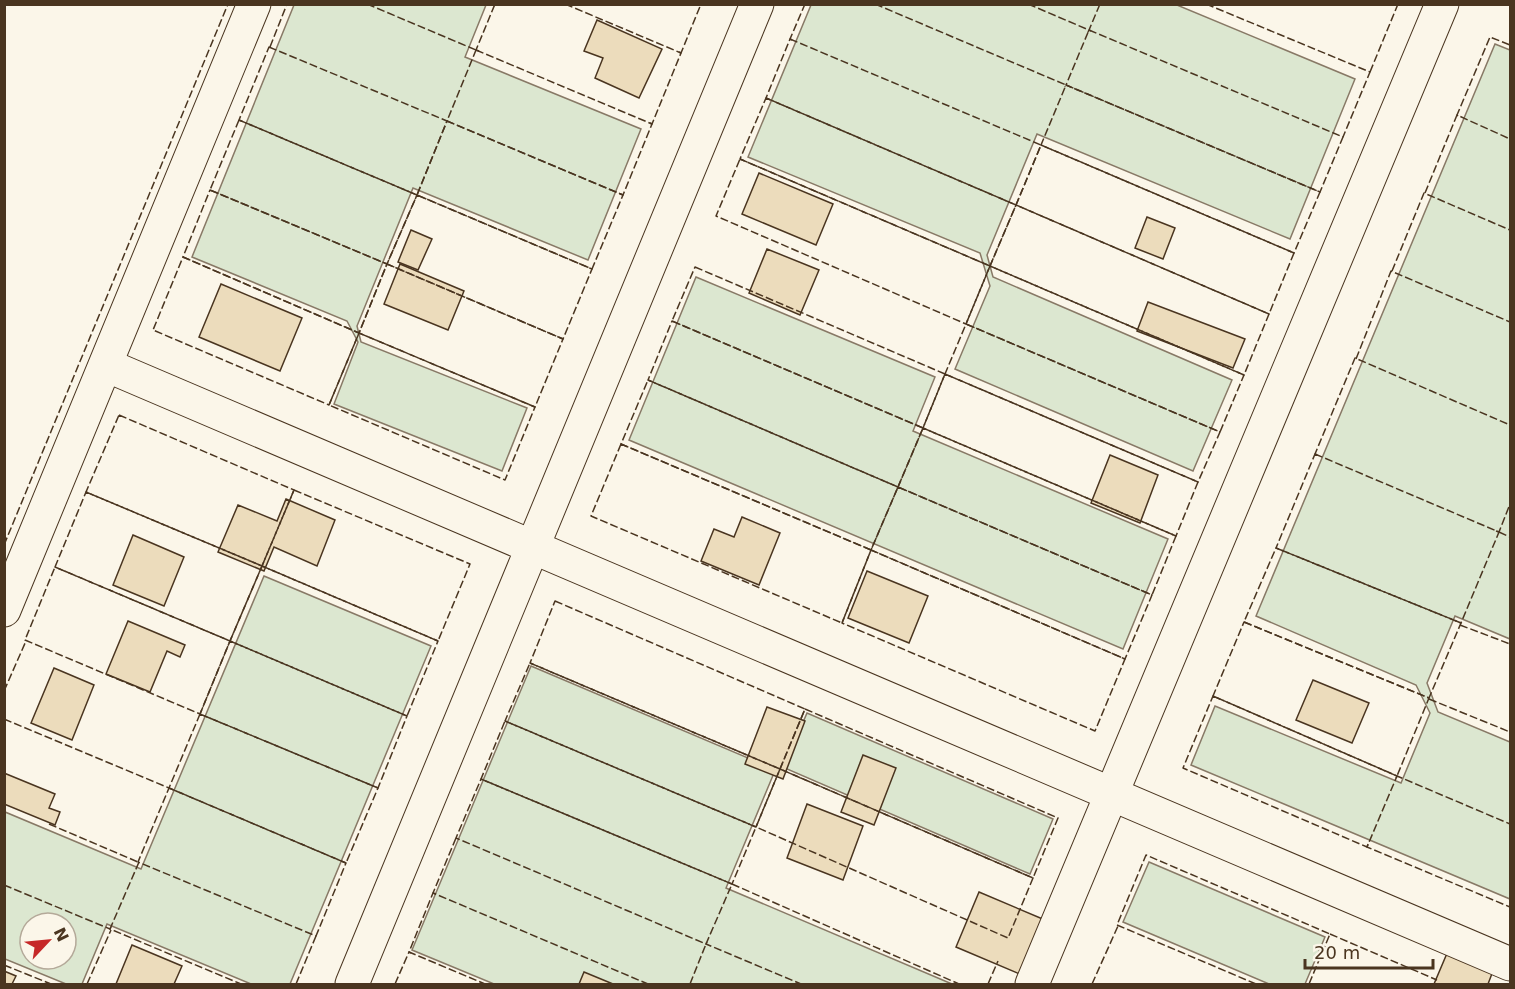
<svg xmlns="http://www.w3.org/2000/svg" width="1515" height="989" font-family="'DejaVu Sans',sans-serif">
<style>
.green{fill:#dce7d0;stroke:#887966;stroke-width:1.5;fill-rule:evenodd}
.building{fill:#ecdcbc;stroke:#4a3520;stroke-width:1.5}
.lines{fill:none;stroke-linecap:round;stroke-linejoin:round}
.minor-casing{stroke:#4a3520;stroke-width:35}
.minor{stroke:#fbf6e9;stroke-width:33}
.fence{stroke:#4a3520;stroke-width:1.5;stroke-dasharray:8 3;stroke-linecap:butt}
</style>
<rect width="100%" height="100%" fill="#fbf6e9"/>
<g class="green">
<polygon points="294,5 486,5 465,57 641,129 588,260 413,188 357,326 361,342 527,408 502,471 334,404 358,342 347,321 192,257"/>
<polygon points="811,5 1177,5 1355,79 1290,239 1037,134 987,255 993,277 1232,380 1193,471 955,369 990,286 980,253 748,157"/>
<polygon points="1495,44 1510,50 1510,639 1455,616 1427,683 1438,712 1510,742 1510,899 1191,765 1215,706 1401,783 1430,713 1416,685 1256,616"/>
<polygon points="696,277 935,377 913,431 1168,539 1123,649 629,440"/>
<path d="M264 576 431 646 290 984H251L107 924 82 984H66L5 959V812L141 869ZM30 923H66V959H30Z"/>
<polygon points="531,666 774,769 785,764 807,713 1053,819 1030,874 785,768 774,773 726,888 952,984 494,984 412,950"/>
<polygon points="1149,862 1325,937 1305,984 1269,984 1123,922"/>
</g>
<g class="building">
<polygon points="597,20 662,49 639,98 595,78 603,58 584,51"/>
<polygon points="759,173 833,204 816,245 742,214"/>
<polygon points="1147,217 1175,228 1163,259 1135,248"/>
<polygon points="411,230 432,239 418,270 398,262"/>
<polygon points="767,249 819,270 800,315 749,293"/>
<polygon points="400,264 464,291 448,330 384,304"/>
<polygon points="221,284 302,318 280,371 199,337"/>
<polygon points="1148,302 1245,339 1233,368 1137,331"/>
<polygon points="1110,455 1158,475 1140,523 1091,503"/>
<polygon points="286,499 335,520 317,566 274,547 264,571 218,552 238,505 277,521"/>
<polygon points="742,517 780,533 759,585 701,561 714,529 734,537"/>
<polygon points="133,535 184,557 164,606 113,585"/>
<polygon points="867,571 928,596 909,643 848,618"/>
<polygon points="128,621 185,645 180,657 167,651 150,692 106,674"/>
<polygon points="54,668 94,685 72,740 31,723"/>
<polygon points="1313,680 1369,703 1352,743 1296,720"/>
<polygon points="767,707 805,721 783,779 745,764"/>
<polygon points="863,755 896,768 874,825 841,812"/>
<polygon points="4,773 55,794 49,808 60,812 55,825 4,804"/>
<polygon points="807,804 863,826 843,880 787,858"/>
<polygon points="979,892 1045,920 1022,975 956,947"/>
<polygon points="132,945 182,966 174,984 116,984"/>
<polygon points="1448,951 1493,971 1488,984 1434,984"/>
<polygon points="4,971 16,976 12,984 4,984"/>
<polygon points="584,972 613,984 579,984"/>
</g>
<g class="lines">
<defs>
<g id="minor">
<polyline points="106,365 1510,964"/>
<polyline points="4,610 254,4"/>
<polyline points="352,984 757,4"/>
<polyline points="1032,984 1442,4"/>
</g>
</defs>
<use href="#minor" class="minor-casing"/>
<use href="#minor" class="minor"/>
<g class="fence">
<polyline points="367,4 476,50 476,52"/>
<polyline points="565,4 681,53 652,124 650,123"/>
<polyline points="875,4 1066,85 1065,87"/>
<polyline points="1028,4 1089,30 1088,32"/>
<polyline points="1206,4 1370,72 1343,137"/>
<polygon points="1089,30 1343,137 1320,192 1066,85"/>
<polyline points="1091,31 1089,30 1100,4"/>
<polygon points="790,39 1041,145 1016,205 766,98"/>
<polyline points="792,40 790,39 805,4"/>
<polygon points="269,47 447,121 417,195 239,120"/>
<polyline points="270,47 287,4"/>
<polygon points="476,50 652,124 623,195 447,121"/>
<polyline points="479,51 476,50 495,4"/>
<polyline points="679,52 681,53 701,4"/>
<polyline points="1370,72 1398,4"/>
<polygon points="1066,85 1320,192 1294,253 1041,145"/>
<polygon points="766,98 1016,205 990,266 740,159"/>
<polyline points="1458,116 1457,115 1490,37 1510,45"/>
<polygon points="239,120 417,195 387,264 210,190"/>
<polygon points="447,121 623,195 592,269 417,195"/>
<polygon points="1041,145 1294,253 1269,314 1016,205"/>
<polygon points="740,159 990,266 966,324 716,216"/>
<polygon points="210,190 387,264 359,333 183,257"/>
<polyline points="1425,193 1457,115 1510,139"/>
<polygon points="417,195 592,269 563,339 387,264"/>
<polygon points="1016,205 1269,314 1244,375 990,266"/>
<polygon points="183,257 359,333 329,405 153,330"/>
<polygon points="387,264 563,339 535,407 359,333"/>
<polygon points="990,266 1244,375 1220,432 966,324"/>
<polygon points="695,267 945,374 923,428 672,321"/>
<polyline points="1392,271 1424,193 1510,230"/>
<polygon points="672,321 923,428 898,487 648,380"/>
<polygon points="966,324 1220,432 1198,482 945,374"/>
<polygon points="359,333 535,407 505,480 329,405"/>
<polyline points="1356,359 1391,271 1510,322"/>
<polygon points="945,374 1198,482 1176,536 923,428"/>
<polygon points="648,380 898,487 871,550 621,444"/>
<polygon points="119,415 294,490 262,566 86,492"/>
<polygon points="923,428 1176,536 1152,595 898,487"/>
<polygon points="621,444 871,550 842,623 591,516"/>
<polygon points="1315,454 1499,532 1461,623 1276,548"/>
<polyline points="1317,455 1315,454 1355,358 1510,425"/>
<polygon points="898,487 1152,595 1125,659 871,550"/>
<polygon points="294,490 470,564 438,641 262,566"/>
<polygon points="86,492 262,566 230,641 55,567"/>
<polyline points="1496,531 1499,532 1510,504"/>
<polyline points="1499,532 1510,537"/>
<polyline points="4,545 228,4"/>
<polygon points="1276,548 1461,623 1429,698 1244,622"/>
<polygon points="871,550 1125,659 1095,731 842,623"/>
<polygon points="262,566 438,641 407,716 230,641"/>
<polygon points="55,567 230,641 200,714 25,640"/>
<polygon points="555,601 805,709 780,769 530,663"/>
<polygon points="1244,622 1429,698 1397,776 1213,696"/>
<polyline points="1460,625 1510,644"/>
<polygon points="230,641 407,716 378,788 200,714"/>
<polygon points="530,663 780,769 756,827 505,721"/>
<polyline points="4,691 26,641"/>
<polygon points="1213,696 1397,776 1367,847 1183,768"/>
<polyline points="1429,699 1510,732"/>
<polygon points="805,709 1058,818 1033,878 780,769"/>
<polygon points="200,714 378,788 346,863 169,788"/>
<polyline points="4,719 169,788 169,787"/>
<polygon points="505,721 756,827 732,884 481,779"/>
<polygon points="780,769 1033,878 1008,938 756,827"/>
<polyline points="1396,778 1397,776 1510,824"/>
<polygon points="481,779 732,884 706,944 456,838"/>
<polygon points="169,788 346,863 316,936 138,862"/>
<polyline points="49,824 138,862 139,860"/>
<polyline points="456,838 433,893 648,984"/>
<polyline points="1368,844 1367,847 1510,907"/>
<polyline points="139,862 110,929 241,984"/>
<polyline points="732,884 959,984"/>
<polyline points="4,885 110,929 111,927"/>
<polyline points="436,894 433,893 409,952 485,984"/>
<polyline points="1330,934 1437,980"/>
<polyline points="707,942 706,944 801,984"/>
<polyline points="4,965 51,984"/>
<polyline points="87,984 111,930"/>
<polyline points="296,984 316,936"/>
<polyline points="395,984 409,952 411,953"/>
<polyline points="690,984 706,944 705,944"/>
<polyline points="988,984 998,961"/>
<polyline points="1092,984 1118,926"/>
<polyline points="1256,984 1117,925 1146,855 1330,934 1309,984"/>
</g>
</g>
<rect width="1515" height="989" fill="none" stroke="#4a3520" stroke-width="12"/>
<g transform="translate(48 941) rotate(64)"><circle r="28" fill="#fbf6e9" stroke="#b4a999" stroke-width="1.5"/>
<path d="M0-4.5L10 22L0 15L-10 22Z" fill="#c62828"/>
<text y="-9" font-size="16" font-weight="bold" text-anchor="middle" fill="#4a3520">N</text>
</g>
<path d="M1305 959v9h128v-9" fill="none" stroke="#4a3520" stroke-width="3"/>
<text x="1314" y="959" font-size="18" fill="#4a3520" stroke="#fbf6e9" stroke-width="4.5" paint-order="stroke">20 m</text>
</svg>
